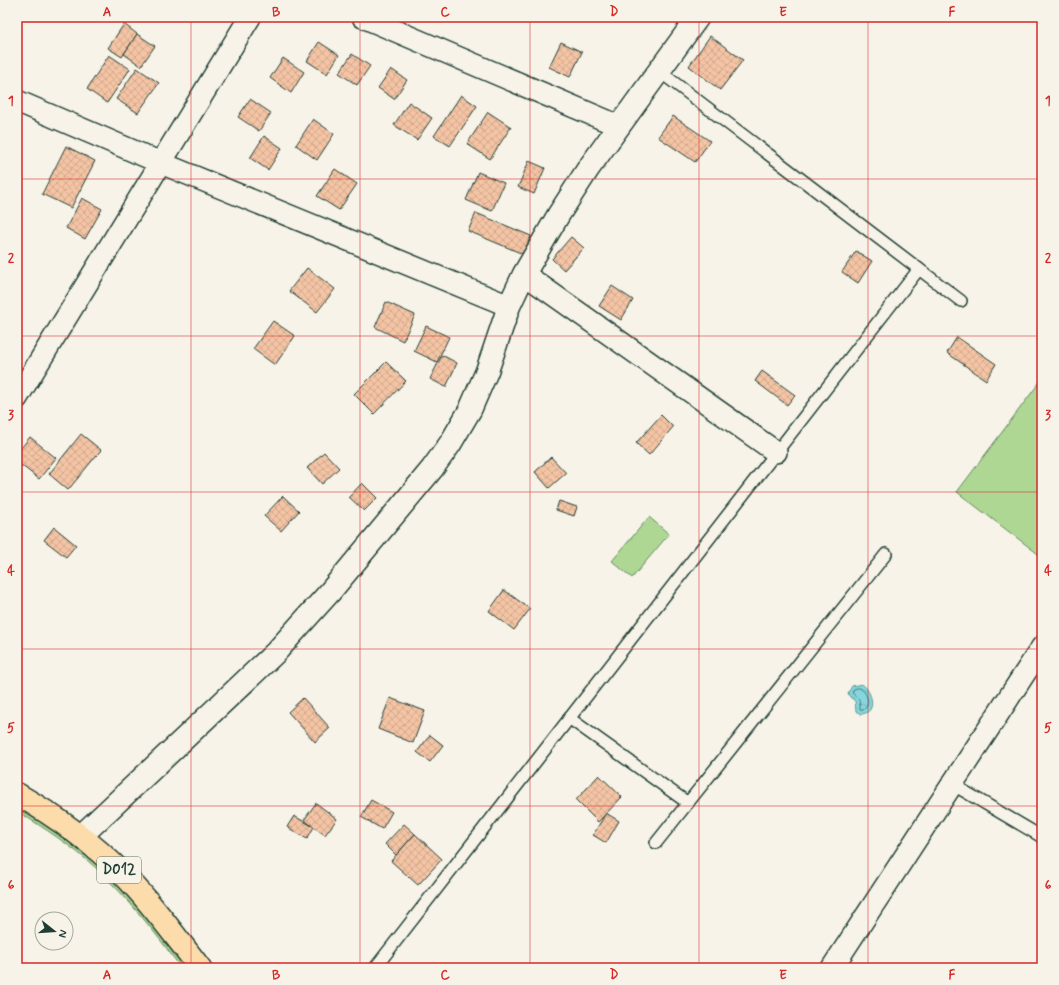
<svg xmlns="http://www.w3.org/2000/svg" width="1059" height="985" font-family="Mynerve,sans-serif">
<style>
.garden{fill:#aed794;stroke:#668a64}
.water{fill:url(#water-ripples);stroke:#5c9999}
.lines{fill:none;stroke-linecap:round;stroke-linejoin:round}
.shore{stroke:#487b78;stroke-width:1}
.building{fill:url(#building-cross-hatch);stroke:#1f3d34}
.service-casing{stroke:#1f3d34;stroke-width:14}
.minor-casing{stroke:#1f3d34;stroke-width:24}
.tertiary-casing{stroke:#1f3d34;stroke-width:25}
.primary-casing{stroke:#1f3d34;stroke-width:25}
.service{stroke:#f7f3e8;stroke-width:11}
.minor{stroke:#f7f3e8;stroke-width:21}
.tertiary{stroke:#f7f3e8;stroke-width:22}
.primary{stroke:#fddcac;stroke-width:22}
.grid{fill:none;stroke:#d62828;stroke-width:1;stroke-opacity:0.55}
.labels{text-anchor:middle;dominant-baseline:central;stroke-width:4;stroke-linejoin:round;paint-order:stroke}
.shield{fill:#f7f3e8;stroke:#60746a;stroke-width:1}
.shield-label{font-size:15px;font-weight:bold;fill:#1f3d34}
.neatline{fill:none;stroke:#d62828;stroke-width:1.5}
.grid-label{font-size:13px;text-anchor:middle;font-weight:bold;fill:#d62828}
</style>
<defs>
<pattern id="water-ripples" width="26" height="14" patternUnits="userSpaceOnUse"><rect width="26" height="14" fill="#85d7dd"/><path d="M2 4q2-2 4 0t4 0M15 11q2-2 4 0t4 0" fill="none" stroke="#72b9be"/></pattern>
<pattern id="building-cross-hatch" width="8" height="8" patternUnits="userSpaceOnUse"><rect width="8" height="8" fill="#f4c4a4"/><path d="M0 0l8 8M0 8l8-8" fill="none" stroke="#d1a98e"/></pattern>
</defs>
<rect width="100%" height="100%" fill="#f7f3e8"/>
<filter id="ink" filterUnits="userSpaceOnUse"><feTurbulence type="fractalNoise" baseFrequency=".025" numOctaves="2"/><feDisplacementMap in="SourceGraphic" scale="8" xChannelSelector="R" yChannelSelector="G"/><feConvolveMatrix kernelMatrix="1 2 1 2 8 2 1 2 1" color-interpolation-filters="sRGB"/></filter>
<g filter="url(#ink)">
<g class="garden">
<polygon points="1042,379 1042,557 957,492"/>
<polygon points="649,517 669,534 632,578 612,561"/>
<path d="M17 806C45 824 73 842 98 864 132 895 159 932 187 968H181C156 933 128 898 96 868 72 846 44 828 17 811Z"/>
</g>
<path class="water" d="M862 684C872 691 878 713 861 714L856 711 855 701 850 697 848 693 852 686Z"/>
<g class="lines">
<path class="shore" d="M860 688C868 693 871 705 863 710L860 709 859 699 852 693 854 689Z"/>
</g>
<g class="building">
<polygon points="124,24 137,34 122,57 108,48"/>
<polygon points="137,34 155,46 141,66 124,54"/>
<polygon points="710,36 743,60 720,90 689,66"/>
<polygon points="319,42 339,55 327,74 307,61"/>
<polygon points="561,42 582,52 570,77 549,67"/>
<polygon points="352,54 370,66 357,85 339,73"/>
<polygon points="109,55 130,69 107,103 87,89"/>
<polygon points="283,58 304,72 291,93 270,78"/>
<polygon points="137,68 159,83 138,113 116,99"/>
<polygon points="391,69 407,80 394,99 378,88"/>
<polygon points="461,95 477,106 450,146 434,136"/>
<polygon points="250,99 271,113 259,131 238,117"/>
<polygon points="409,102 432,118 417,140 394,125"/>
<polygon points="488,112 511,127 490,159 467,144"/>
<polygon points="673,116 710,141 695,162 658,137"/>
<polygon points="313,119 334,134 317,160 296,145"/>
<polygon points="264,136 282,148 268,170 250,158"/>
<polygon points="66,146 95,161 71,208 42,194"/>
<polygon points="529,161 545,168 534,194 518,187"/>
<polygon points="335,169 357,184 339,210 317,196"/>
<polygon points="478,172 504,183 492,211 466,200"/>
<polygon points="82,198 102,209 85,239 66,228"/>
<polygon points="476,213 531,236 523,254 468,231"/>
<polygon points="571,237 584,248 564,270 552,259"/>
<polygon points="856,251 872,261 858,283 842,272"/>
<polygon points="307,268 335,289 317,312 289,291"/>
<polygon points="612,286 633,300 621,320 599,306"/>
<polygon points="386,302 415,315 403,341 375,327"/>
<polygon points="273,321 295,336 275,365 253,349"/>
<polygon points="426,326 449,337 437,362 414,351"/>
<polygon points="957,337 996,364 986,380 947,353"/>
<polygon points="442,355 457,363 446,387 430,379"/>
<polygon points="386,362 406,381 374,414 354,394"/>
<polygon points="762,371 795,395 787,405 755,381"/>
<polygon points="661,415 673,427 649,455 636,443"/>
<polygon points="81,434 101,450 68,490 49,474"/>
<polygon points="30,437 56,458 39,479 17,462 17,453"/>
<polygon points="324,452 339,468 322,484 307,468"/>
<polygon points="551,457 566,473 549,488 535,472"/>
<polygon points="362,483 377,498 364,511 349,497"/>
<polygon points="283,496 299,511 281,531 264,516"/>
<polygon points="559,501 577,507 574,516 556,510"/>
<polygon points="54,527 76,545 66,557 44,540"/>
<polygon points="504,590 530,609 514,630 489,611"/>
<polygon points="303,698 330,728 315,742 288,712"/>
<polygon points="390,698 425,711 413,743 378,729"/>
<polygon points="430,735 443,745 430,762 417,752"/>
<polygon points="599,775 622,797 598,822 576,800"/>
<polygon points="371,800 392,812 382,829 361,817"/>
<polygon points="316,803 337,819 325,835 304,820"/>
<polygon points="606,813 619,821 606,843 593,835"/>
<polygon points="294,816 314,827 307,839 287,827"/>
<polygon points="404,824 415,834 396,855 385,844"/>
<polygon points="415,834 442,859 418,885 391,861"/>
</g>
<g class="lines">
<defs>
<g id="service">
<polyline points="659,71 961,301"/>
<polyline points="569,718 688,803"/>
<polyline points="952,784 1042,837"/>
<polyline points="656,843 886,554"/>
<polyline points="375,968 919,269"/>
</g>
<g id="minor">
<polyline points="363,17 619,126"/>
<polyline points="17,101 161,163 509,306"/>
<polyline points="524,274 776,452"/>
<polyline points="17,398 250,17"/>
<polyline points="832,968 1042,647"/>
</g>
<polyline id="tertiary" points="81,836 275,653 329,593 432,469 450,444 470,410 487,371 509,306 524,274 559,214 588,169 698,17"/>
<path id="primary" d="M17 794C55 816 91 841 122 873 151 902 175 936 200 968"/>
</defs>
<use href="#service" class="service-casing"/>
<use href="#minor" class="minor-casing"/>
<use href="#tertiary" class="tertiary-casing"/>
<use href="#primary" class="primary-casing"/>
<use href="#service" class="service"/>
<use href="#minor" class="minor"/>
<use href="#tertiary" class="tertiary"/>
<use href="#primary" class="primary"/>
</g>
</g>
<path class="grid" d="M191 17V968M360 17V968M530 17V968M699 17V968M868 17V968M17 179H1042M17 336H1042M17 492H1042M17 649H1042M17 806H1042"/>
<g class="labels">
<rect class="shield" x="97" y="857" width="44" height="26" rx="3"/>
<g class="shield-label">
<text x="119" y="870">D012</text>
</g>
</g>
<rect width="1059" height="985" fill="none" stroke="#f7f3e8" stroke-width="44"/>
<g transform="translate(54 931) rotate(107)"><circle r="19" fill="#f7f3e8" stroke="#a1aaa0"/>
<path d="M0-3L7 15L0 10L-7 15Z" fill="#1f3d34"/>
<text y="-6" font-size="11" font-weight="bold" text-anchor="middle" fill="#1f3d34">N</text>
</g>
<rect x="22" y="22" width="1015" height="941" class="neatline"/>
<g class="grid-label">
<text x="107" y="16">A</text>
<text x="276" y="16">B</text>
<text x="445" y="16">C</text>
<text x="614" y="16">D</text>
<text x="783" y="16">E</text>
<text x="952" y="16">F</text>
<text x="11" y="105">1</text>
<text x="1048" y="105">1</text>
<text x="11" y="262">2</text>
<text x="1048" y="262">2</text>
<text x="11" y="419">3</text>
<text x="1048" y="419">3</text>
<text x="11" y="575">4</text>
<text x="1048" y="575">4</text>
<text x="11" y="732">5</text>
<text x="1048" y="732">5</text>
<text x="11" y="889">6</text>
<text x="1048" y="889">6</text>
<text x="107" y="979">A</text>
<text x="276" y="979">B</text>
<text x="445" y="979">C</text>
<text x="614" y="979">D</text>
<text x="783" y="979">E</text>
<text x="952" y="979">F</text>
</g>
</svg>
